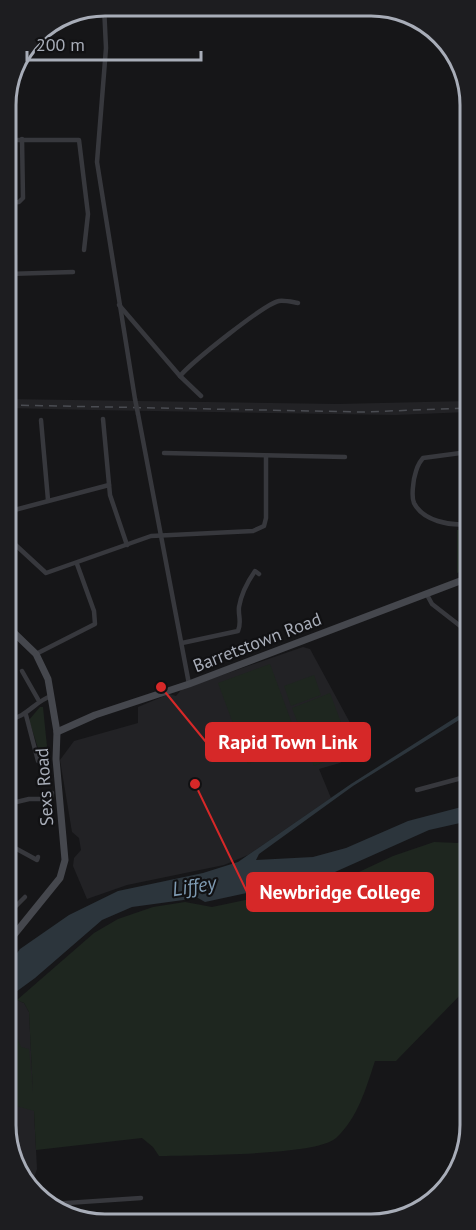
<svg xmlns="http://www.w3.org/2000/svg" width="476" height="1230" font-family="'PT Sans',sans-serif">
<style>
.built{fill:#222225}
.green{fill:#1e261f}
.water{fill:#2c353c}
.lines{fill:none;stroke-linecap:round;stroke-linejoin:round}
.street{stroke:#37383d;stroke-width:4.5}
.secondary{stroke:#45474d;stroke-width:7}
.rail{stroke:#4a4c52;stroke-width:1.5;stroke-dasharray:8 6;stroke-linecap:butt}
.street-bridge{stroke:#37383d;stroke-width:4.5}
.labels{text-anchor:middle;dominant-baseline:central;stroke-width:4.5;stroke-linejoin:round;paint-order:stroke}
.street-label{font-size:18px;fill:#a8adb8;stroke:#111113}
.water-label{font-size:20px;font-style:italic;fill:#7f9bb3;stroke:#111113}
.rim{fill:none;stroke:#a8adb8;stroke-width:3}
.leader{fill:none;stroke:#d62828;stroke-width:2}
.callout-dot{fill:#d62828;stroke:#111113;stroke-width:2}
.callout{fill:#d62828;stroke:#d62828;stroke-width:2}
.callout-label{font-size:20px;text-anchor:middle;font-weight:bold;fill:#fff}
</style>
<rect width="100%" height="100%" fill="#161618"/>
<g class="built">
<polygon points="7,399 338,404 468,401 468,412 395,415 92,410 7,408"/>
<polygon points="303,647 310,649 361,743 361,749 340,763 319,769 331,798 248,855 224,865 127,885 87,899 73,866 74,858 81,850 79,838 72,832 60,760 74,741 138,723 138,707 169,694 176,696 182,689"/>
<polygon points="17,1000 24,1003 29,1012 37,1169 31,1186 39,1189 38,1197 35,1195 9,1150 9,1006"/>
</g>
<g class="green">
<polygon points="466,529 468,569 457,573 457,530"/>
<polygon points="270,664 300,745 248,764 218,683"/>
<polygon points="314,675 321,695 291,706 284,686"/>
<polygon points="330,693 352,752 314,766 292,708"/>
<polygon points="40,707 43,707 49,766 44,767 29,720"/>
<path d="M469 835V986L396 1061H375C366 1088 358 1118 336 1138 317 1156 190 1155 159 1156L153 1147 142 1138 36 1150 34 1111 9 1104V1034L16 1035 21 1047 29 1049 33 1094 29 1012 24 1003 17 1000 94 933 118 919 153 907 185 902 212 907 344 879 393 856 434 842 458 843Z"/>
</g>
<polygon class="water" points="469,709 469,713 464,717 353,786 259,854 256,860 313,857 346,848 408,821 469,805 469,821 429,830 326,876 205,902 198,898 132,907 102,920 35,978 9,997 9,964 20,949 69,915 118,891 203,873 238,862 351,784"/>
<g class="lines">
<g class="street">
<polyline points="104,6 106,48 97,162 135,399"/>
<polyline points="6,140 79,140 88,214 84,250"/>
<polyline points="7,203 19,202 23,198 22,139"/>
<polyline points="7,274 73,272"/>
<polyline points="119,305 180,376"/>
<path d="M201 396 180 376C192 362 264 304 279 301 284 300 292 302 298 303"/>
<polyline points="138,414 189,684"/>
<polyline points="103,419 110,495 127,545"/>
<polyline points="41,420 48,500"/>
<path d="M468 452 423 458C417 465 416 471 414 479 413 487 411 496 414 503 423 521 450 526 468 524"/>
<polyline points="164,453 345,457"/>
<polyline points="7,512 109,485"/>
<polyline points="8,538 46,573 151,536 253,531 264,526 266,518 266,456"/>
<polyline points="426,593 432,604 468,632"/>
<path d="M182 643 238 631C242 622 238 616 239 607 241 595 248 581 255 571L259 574"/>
<polyline points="36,654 95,624 94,611 77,564"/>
<polyline points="22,671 39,701"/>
<polyline points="26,715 38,761"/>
<path d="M8 720C27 717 34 702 51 696"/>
<polyline points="417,790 469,776"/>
<polyline points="8,804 29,799 50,799"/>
<polyline points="49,805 52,793"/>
<polyline points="8,840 15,848 37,860 38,857"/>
<polyline points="9,913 25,897"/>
<polyline points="52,1204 141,1198"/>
</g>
<g class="secondary">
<polyline points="8,627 36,654 48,679 57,732 56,759 65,860 60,878 9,941"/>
<polyline points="57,732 95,715 189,684 468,578"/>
</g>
<polyline class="rail" points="7,405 363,412 468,408"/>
<polyline class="street-bridge" points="135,399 138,414"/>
</g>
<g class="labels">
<g class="street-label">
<text transform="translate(257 642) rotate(-21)">Barretstown Road</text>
<text transform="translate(44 787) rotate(-94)">Sexs Road</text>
</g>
<g class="water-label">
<text transform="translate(194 886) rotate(-9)">Liffey</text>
</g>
</g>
<path d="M0 0H476V1230H0ZM105 16H371A89 89 0 0 1 460 105V1125A89 89 0 0 1 371 1214H105A89 89 0 0 1 16 1125V105A89 89 0 0 1 105 16Z" fill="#1d1d20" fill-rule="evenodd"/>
<path class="rim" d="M105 16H371A89 89 0 0 1 460 105V1125A89 89 0 0 1 371 1214H105A89 89 0 0 1 16 1125V105A89 89 0 0 1 105 16Z"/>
<path class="leader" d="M161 687L206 742M195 784L247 892"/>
<g class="callout-dot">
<circle cx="161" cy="687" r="6"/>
<circle cx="195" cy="784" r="6"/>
</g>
<g class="callout">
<rect x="206" y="723" width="164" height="38" rx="6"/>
<rect x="247" y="873" width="186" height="38" rx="6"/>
</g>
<g class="callout-label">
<text x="288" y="749">Rapid Town Link</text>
<text x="340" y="899">Newbridge College</text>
</g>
<path d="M27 51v9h174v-9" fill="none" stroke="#a8adb8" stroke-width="3"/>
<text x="36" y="51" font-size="18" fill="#a8adb8" stroke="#111113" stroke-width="4.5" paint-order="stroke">200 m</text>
</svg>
